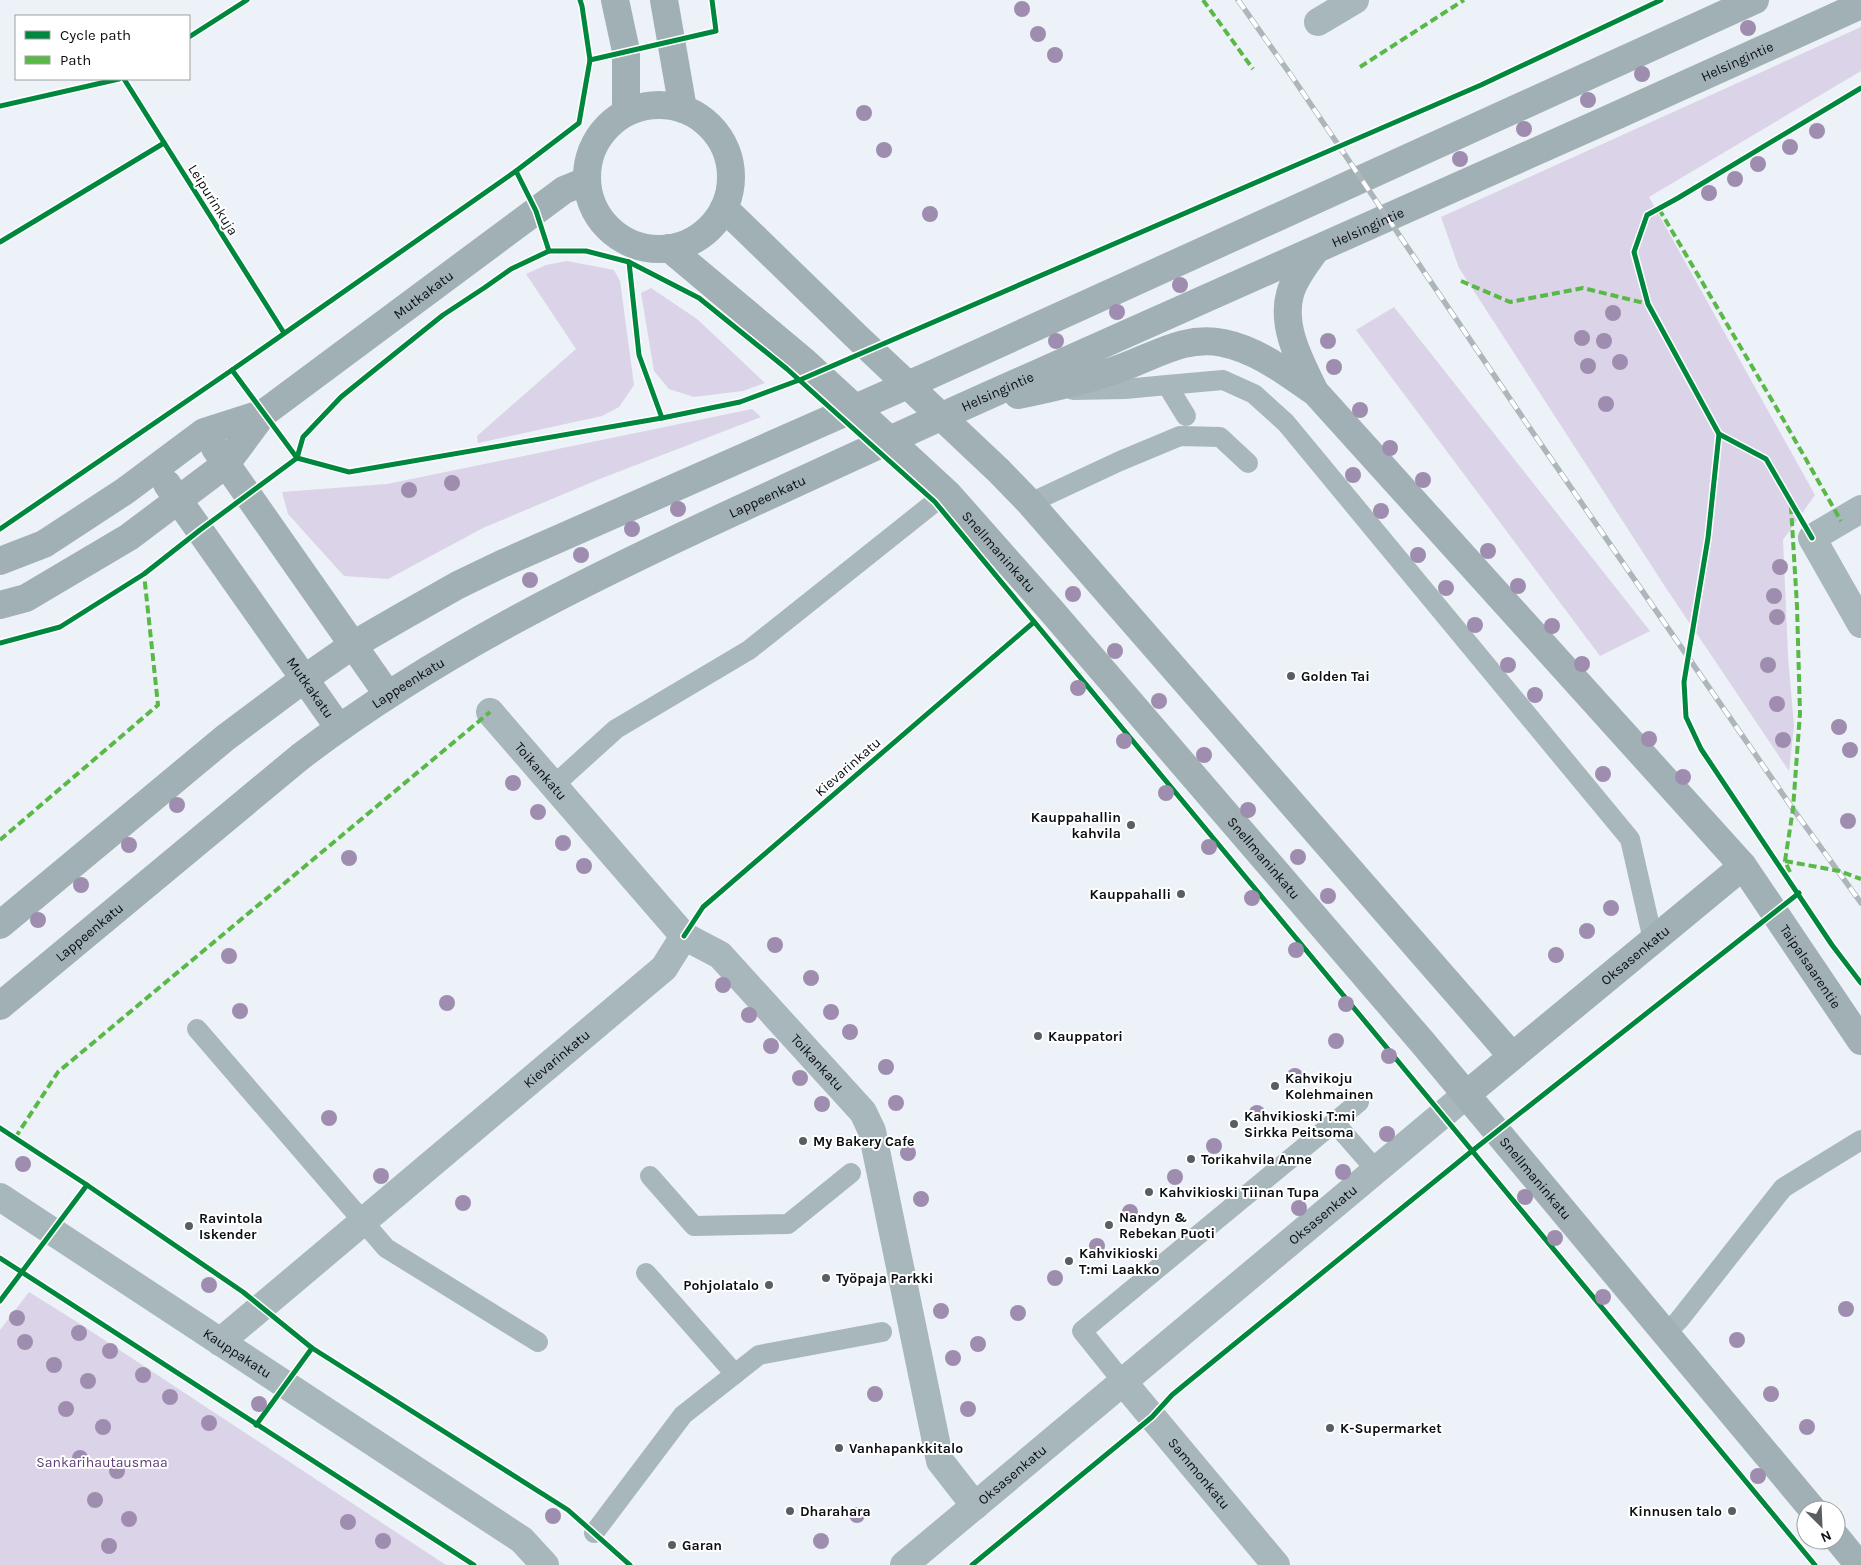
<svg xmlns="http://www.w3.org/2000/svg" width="1861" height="1565" font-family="Karla,sans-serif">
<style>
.green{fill:#dbd3e7}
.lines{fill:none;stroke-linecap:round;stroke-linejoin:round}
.service{stroke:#a7b7bb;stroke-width:20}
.minor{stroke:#a7b7bb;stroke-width:28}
.tertiary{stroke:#a7b7bb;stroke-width:28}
.primary{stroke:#a0b0b4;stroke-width:28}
.rail-casing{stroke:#acb6bb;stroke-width:5.5}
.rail{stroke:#fff;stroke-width:4;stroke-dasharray:11;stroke-linecap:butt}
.quiet{stroke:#58b947;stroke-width:4;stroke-dasharray:8 4;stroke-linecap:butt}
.cycleway-casing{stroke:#fff;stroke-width:8}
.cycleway{stroke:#00873e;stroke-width:5}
.tree{fill:#9f8db0}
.poi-dot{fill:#595e62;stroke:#fff;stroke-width:2}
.labels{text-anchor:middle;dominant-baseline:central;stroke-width:4;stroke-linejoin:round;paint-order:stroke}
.street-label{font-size:14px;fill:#0a0e12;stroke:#fff}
.poi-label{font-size:14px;font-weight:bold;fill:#0a0e12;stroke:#fff;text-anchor:start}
.park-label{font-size:14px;fill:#603b76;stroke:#fff}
</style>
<rect width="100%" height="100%" fill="#ecf2f7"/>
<g class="green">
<polygon points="1861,27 1861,71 1649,197 1815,495 1783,540 1788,656 1794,726 1789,771 1666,588 1459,268 1441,217"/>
<polygon points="567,261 614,270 620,281 634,385 619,407 602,416 478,443 477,436 576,349 526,274 546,265"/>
<polygon points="651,288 697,319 765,383 743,391 694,397 669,389 654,371 641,293"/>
<polygon points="1394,307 1650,631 1600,656 1356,330"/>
<polygon points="752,409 761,417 597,480 483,528 388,579 344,576 288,514 282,492 387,484"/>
<polygon points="29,1292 77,1322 446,1565 0,1565 0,1330"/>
</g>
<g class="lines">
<g class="service">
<polyline points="1167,385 1223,380 1254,394 1286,423 1630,839 1653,940"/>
<polyline points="1073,390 1125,389 1167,385 1186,416"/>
<polyline points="1030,503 1120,461 1180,436 1220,437 1248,463"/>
<polyline points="553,786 616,729 749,650 935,502 948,494"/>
<polyline points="197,1029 386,1248 538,1342"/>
<polyline points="1334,1122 1376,1170"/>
<polyline points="650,1176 694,1226 788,1224 851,1173"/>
<polyline points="646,1273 735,1374"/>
<polyline points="1666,1333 1679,1320 1783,1188 1861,1140"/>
<polyline points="1123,1382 1082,1331 1359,1102"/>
<polyline points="594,1533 683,1415 759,1355 882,1332"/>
</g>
<g class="minor">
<polyline points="1318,22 1355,0"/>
<polyline points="1861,509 1812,538 1861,624"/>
<path id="s1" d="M490 712 684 936 720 955 863 1112 872 1131 940 1461 975 1506"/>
<path id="s2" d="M220 1342 664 968 684 936"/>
<path id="s3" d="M1123 1382 1276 1565"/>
</g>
<g class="tertiary">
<path id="s4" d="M0 1197 522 1540 545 1565"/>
<path id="s5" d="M904 1565 1467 1094"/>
</g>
<g class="primary">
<polyline points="615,0 626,51 626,112"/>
<polyline points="664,0 683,109"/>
<circle cx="659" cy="177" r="72"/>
<polyline points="724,208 858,338 999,471 1030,503 1512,1056"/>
<path id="s6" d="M669 248 805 362 948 494 1049 608 1423 1043 1813 1510"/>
<path d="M1314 390C1300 361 1281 327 1290 294 1294 278 1306 264 1315 251"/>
<path id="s7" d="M1018 395C1053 388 1087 380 1121 368 1155 356 1185 335 1223 343 1258 350 1287 373 1316 393L1743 866 1861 1041"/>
<polyline points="215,448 388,695"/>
<path id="s8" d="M167 484 339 728"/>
<path id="s9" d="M0 561 44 544 125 491 204 432 264 413 564 190 586 181"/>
<polyline points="0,605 26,598 129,537 226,464 264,413"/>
<polyline points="0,925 225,738 304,679 353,645 405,615 458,585 506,562 928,376 1755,0"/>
<path id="s10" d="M0 1006 300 757C435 654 586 580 740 509 835 465 930 421 1025 379 1305 256 1583 131 1861 5"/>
<path id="s11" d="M1467 1094 1743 866"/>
<polyline points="1836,1537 1859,1565"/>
</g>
<defs>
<polyline id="rail" points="1238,0 1295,81 1527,424 1793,809 1861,903"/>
</defs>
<use href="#rail" class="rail-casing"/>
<use href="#rail" class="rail"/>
<g class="quiet">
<polyline points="1203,0 1253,69"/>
<polyline points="1360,67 1464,0"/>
<polyline points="1659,209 1783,419 1841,521"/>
<polyline points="1461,281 1510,302 1583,288 1648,304"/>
<polyline points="0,840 158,705 144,574"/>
<polyline points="1785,861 1839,871 1861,879"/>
<polyline points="1790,872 1785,861 1793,809 1800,713 1797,606 1791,507"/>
<polyline points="15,1138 58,1072 490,712"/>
</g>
<defs>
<g id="cycleway">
<polyline points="189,37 247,0"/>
<polyline points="590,60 716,31 712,0"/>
<polyline points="124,79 284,333"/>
<polyline points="1861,88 1678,198 1647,215 1634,252 1648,304 1719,434 1708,538 1684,682 1686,717 1701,749 1832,945 1861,983"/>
<polyline points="0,106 119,79"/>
<polyline points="516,171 536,211 549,251 586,251 629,262 699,298 787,369 935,502 1815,1565"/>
<polyline points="0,242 164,143"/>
<polyline points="629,262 639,355 662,418"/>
<polyline points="232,370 516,171 579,123 590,60 582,6 580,0"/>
<polyline points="1719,434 1766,459 1812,538"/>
<polyline points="0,529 232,370 297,458 349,472 662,418 740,402 802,379 1481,85 1661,0"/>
<polyline points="0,643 60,627 144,574 200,530 297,458 303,437 341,397 367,376 443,315 484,288 511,269 549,251"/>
<polyline points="684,936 703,907 1034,622"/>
<polyline points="0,1128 87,1185 243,1292 312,1348 568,1510 630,1565"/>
<polyline points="0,1258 474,1565"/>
<polyline points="0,1301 87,1185"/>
<polyline points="256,1425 312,1348"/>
<polyline points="972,1565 1152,1417 1172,1395 1189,1381 1472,1151 1799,893"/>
</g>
</defs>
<use href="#cycleway" class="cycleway-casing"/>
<use href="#cycleway" class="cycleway"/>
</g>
<g class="tree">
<circle cx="1022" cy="9" r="8"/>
<circle cx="1748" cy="28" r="8"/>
<circle cx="1038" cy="34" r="8"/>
<circle cx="1055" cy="55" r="8"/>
<circle cx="1642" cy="74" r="8"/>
<circle cx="1588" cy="100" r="8"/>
<circle cx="864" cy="113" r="8"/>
<circle cx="1524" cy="129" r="8"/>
<circle cx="1817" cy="131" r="8"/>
<circle cx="1790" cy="147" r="8"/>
<circle cx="884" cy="150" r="8"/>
<circle cx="1460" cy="159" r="8"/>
<circle cx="1758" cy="164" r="8"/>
<circle cx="1735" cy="179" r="8"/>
<circle cx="1709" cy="193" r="8"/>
<circle cx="930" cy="214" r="8"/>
<circle cx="1180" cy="285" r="8"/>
<circle cx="1117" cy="312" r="8"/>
<circle cx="1613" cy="313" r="8"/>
<circle cx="1582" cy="338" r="8"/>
<circle cx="1056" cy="341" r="8"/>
<circle cx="1328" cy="341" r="8"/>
<circle cx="1604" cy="341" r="8"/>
<circle cx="1620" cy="362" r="8"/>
<circle cx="1588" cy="366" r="8"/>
<circle cx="1334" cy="367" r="8"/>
<circle cx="1606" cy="404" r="8"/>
<circle cx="1360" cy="410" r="8"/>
<circle cx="1390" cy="448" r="8"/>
<circle cx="1353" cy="475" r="8"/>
<circle cx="1423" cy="480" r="8"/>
<circle cx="452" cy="483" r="8"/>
<circle cx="409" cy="490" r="8"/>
<circle cx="678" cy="509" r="8"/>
<circle cx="1381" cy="511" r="8"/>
<circle cx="632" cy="529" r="8"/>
<circle cx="1488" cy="551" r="8"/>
<circle cx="581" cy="555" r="8"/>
<circle cx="1418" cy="555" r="8"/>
<circle cx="1780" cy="567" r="8"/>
<circle cx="530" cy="580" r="8"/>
<circle cx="1518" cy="586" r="8"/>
<circle cx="1446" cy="588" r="8"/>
<circle cx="1073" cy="594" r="8"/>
<circle cx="1774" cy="596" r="8"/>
<circle cx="1777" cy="617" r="8"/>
<circle cx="1475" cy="625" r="8"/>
<circle cx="1552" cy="626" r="8"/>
<circle cx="1115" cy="651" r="8"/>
<circle cx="1582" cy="664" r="8"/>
<circle cx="1508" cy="665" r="8"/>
<circle cx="1768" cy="665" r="8"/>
<circle cx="1078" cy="688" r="8"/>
<circle cx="1535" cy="695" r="8"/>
<circle cx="1159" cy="701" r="8"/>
<circle cx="1777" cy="704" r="8"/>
<circle cx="1839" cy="727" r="8"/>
<circle cx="1649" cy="739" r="8"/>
<circle cx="1783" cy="740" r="8"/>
<circle cx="1124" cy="741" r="8"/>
<circle cx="1850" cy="750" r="8"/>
<circle cx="1204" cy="755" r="8"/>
<circle cx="1603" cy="774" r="8"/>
<circle cx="1683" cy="777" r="8"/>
<circle cx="513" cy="783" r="8"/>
<circle cx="1166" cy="793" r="8"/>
<circle cx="177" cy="805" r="8"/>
<circle cx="1248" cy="810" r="8"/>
<circle cx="538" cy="812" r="8"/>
<circle cx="1848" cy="821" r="8"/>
<circle cx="563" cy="843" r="8"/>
<circle cx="129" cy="845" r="8"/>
<circle cx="1209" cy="847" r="8"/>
<circle cx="1298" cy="857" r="8"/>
<circle cx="349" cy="858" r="8"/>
<circle cx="584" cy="866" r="8"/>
<circle cx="81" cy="885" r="8"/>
<circle cx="1328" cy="896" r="8"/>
<circle cx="1252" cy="898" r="8"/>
<circle cx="1611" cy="908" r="8"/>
<circle cx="38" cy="920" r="8"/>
<circle cx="1587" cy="931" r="8"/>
<circle cx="775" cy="945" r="8"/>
<circle cx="1296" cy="950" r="8"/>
<circle cx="1556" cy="955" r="8"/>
<circle cx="229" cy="956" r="8"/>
<circle cx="811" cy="978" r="8"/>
<circle cx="723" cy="985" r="8"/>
<circle cx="447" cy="1003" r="8"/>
<circle cx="1346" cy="1004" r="8"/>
<circle cx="240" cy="1011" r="8"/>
<circle cx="831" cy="1012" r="8"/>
<circle cx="749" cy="1015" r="8"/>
<circle cx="850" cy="1032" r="8"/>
<circle cx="1336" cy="1041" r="8"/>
<circle cx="771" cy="1046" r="8"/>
<circle cx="1389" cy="1056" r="8"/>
<circle cx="886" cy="1067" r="8"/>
<circle cx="1295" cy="1076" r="8"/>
<circle cx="800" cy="1078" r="8"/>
<circle cx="896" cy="1103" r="8"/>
<circle cx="822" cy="1104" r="8"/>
<circle cx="1257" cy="1113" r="8"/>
<circle cx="329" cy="1118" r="8"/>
<circle cx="1387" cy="1134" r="8"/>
<circle cx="1214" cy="1146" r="8"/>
<circle cx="908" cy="1153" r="8"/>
<circle cx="23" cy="1164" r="8"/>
<circle cx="1343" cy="1172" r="8"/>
<circle cx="381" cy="1176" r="8"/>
<circle cx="1175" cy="1177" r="8"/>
<circle cx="1525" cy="1197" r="8"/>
<circle cx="921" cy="1199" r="8"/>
<circle cx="463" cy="1203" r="8"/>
<circle cx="1299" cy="1208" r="8"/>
<circle cx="1130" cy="1212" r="8"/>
<circle cx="1555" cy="1238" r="8"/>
<circle cx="1097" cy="1246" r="8"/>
<circle cx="1055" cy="1278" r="8"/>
<circle cx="209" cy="1285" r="8"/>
<circle cx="1603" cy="1297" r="8"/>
<circle cx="1846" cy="1309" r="8"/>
<circle cx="941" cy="1311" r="8"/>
<circle cx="1018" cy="1313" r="8"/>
<circle cx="17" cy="1318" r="8"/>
<circle cx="79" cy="1333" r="8"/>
<circle cx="1737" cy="1340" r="8"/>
<circle cx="25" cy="1342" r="8"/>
<circle cx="978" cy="1344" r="8"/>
<circle cx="110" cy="1351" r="8"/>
<circle cx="953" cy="1358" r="8"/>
<circle cx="54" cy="1365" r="8"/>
<circle cx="143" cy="1375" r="8"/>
<circle cx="88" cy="1381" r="8"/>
<circle cx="875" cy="1394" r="8"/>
<circle cx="1771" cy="1394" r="8"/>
<circle cx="170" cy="1397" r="8"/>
<circle cx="259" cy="1404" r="8"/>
<circle cx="66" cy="1409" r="8"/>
<circle cx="968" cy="1409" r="8"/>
<circle cx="209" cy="1423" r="8"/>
<circle cx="103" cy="1427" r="8"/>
<circle cx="1807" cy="1427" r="8"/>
<circle cx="80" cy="1458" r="8"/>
<circle cx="117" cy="1471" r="8"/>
<circle cx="1758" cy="1476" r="8"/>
<circle cx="95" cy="1500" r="8"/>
<circle cx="857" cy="1515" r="8"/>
<circle cx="553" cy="1516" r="8"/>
<circle cx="129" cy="1519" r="8"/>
<circle cx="348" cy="1522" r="8"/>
<circle cx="383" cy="1541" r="8"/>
<circle cx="821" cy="1541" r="8"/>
<circle cx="109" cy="1546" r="8"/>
</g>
<g class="poi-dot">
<circle cx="1291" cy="676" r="5"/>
<circle cx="1131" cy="825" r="5"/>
<circle cx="1181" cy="894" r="5"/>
<circle cx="1038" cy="1036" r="5"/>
<circle cx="1275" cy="1086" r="5"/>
<circle cx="1234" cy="1124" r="5"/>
<circle cx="803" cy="1141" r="5"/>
<circle cx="1191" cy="1159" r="5"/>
<circle cx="1149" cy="1192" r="5"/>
<circle cx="1109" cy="1225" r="5"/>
<circle cx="189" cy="1226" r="5"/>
<circle cx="1069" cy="1261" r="5"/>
<circle cx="826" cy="1278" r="5"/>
<circle cx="769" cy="1285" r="5"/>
<circle cx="1330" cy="1428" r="5"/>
<circle cx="839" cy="1448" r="5"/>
<circle cx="790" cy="1511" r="5"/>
<circle cx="1732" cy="1511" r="5"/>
<circle cx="672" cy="1545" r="5"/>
</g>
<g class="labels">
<g class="street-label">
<text stroke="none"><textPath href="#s10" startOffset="1989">Helsingintie</textPath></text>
<text transform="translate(213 200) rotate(58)">Leipurinkuja</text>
<text stroke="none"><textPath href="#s10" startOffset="1584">Helsingintie</textPath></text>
<text stroke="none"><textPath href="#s9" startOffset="504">Mutkakatu</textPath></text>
<text stroke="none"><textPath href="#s10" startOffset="1179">Helsingintie</textPath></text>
<text stroke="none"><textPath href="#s10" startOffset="926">Lappeenkatu</textPath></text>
<text stroke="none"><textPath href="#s6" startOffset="449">Snellmaninkatu</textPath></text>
<text stroke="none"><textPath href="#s10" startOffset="521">Lappeenkatu</textPath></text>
<text stroke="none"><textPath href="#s8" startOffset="249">Mutkakatu</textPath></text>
<text transform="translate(848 767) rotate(-41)">Kievarinkatu</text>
<text stroke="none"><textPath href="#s1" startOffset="78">Toikankatu</textPath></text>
<text stroke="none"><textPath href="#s6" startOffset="854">Snellmaninkatu</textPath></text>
<text stroke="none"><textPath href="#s10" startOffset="116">Lappeenkatu</textPath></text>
<text stroke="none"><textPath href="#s11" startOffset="218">Oksasenkatu</textPath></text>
<text stroke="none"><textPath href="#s7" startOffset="1078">Taipalsaarentie</textPath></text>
<text stroke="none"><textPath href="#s2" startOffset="440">Kievarinkatu</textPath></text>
<text stroke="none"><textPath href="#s1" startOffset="482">Toikankatu</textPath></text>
<text stroke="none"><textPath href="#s6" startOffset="1274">Snellmaninkatu</textPath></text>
<text stroke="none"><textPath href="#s5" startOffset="546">Oksasenkatu</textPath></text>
<text stroke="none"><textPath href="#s4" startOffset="284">Kauppakatu</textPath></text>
<text stroke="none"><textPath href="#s3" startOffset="119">Sammonkatu</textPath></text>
<text stroke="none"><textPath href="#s5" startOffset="141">Oksasenkatu</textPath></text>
</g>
<g class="poi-label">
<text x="1301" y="676">Golden Tai</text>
<text x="1121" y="817" text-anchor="end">Kauppahallin<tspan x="1121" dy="16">kahvila</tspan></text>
<text x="1171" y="894" text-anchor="end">Kauppahalli</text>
<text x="1048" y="1036">Kauppatori</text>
<text x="1285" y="1078">Kahvikoju<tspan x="1285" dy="16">Kolehmainen</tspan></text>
<text x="1244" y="1116">Kahvikioski T:mi<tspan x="1244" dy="16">Sirkka Peitsoma</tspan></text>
<text x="813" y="1141">My Bakery Cafe</text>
<text x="1201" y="1159">Torikahvila Anne</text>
<text x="1159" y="1192">Kahvikioski Tiinan Tupa</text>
<text x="1119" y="1217">Nandyn &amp;<tspan x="1119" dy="16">Rebekan Puoti</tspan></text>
<text x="199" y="1218">Ravintola<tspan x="199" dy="16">Iskender</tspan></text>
<text x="1079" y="1253">Kahvikioski<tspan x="1079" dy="16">T:mi Laakko</tspan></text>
<text x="836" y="1278">Työpaja Parkki</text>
<text x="759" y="1285" text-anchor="end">Pohjolatalo</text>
<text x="1340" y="1428">K-Supermarket</text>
<text x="849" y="1448">Vanhapankkitalo</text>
<text x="800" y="1511">Dharahara</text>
<text x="1722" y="1511" text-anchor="end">Kinnusen talo</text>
<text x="682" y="1545">Garan</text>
</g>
<g class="park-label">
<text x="102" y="1462">Sankarihautausmaa</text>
</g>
</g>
<rect x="15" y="15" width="175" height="65" fill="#ffffff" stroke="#9d9fa0"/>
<rect x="25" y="31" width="25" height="8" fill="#00873e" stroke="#9d9fa0"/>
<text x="60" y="40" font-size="15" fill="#0a0e12">Cycle path</text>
<rect x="25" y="56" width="25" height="8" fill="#58b947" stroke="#9d9fa0"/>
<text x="60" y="65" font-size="15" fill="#0a0e12">Path</text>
<g transform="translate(1821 1525) rotate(156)"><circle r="24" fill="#ffffff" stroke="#9d9fa0"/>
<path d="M0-4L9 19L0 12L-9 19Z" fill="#595e62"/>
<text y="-8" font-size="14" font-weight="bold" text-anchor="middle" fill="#0a0e12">N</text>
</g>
</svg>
